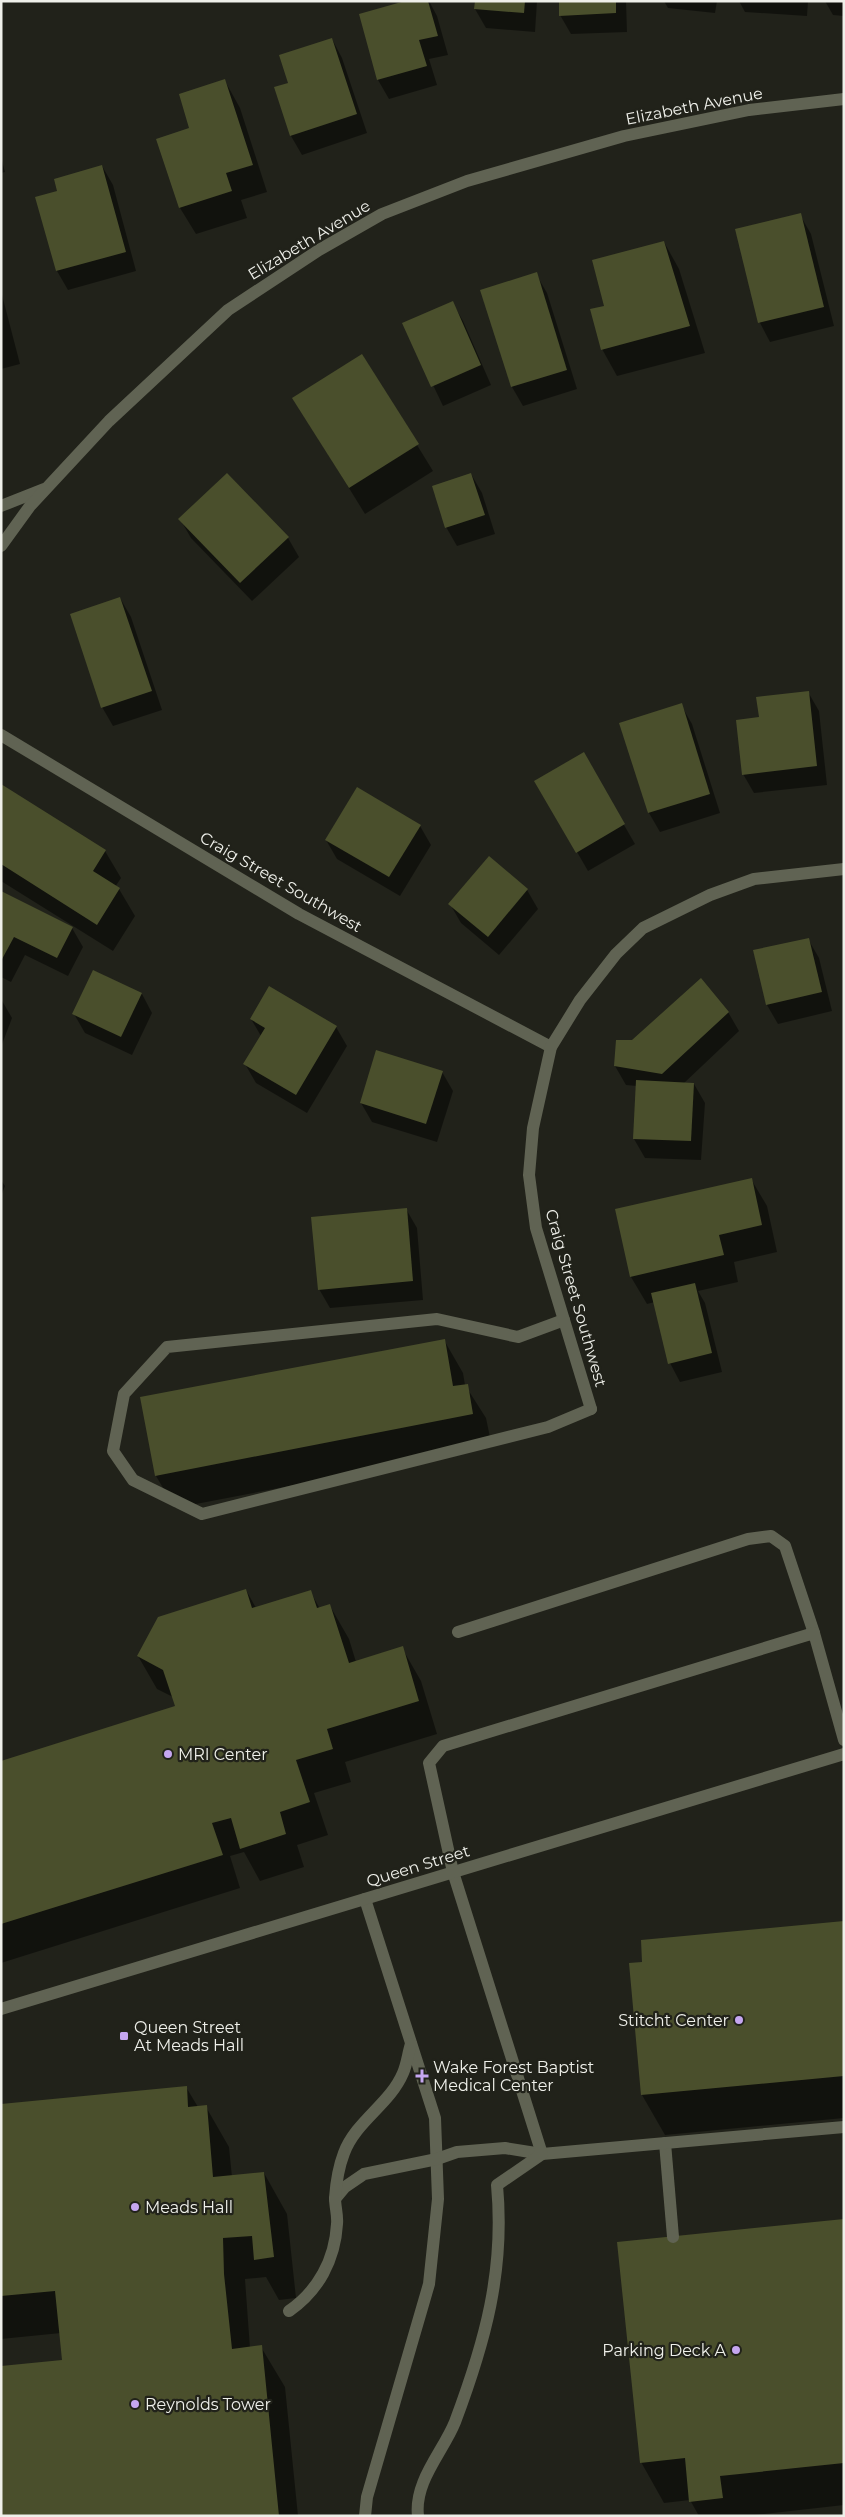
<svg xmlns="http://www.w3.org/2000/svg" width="845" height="2517" font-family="Montserrat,sans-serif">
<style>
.shadow{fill:#0007}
.building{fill:#4a4f2c}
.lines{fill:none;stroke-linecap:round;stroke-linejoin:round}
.service{stroke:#606353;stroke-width:12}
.minor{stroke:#606353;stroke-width:12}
.tertiary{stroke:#606353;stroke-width:12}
.poi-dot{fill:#c5a6f0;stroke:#21221a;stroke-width:2}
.labels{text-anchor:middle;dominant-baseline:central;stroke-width:4.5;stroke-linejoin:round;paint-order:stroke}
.street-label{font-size:16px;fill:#eff0ea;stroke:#21221a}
.poi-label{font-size:16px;fill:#eff0ea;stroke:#21221a;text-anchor:start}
</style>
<rect width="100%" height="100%" fill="#21221a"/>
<g class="shadow">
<polygon points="410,1 429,1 437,16 448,55 429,59 437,85 389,99 378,80 360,15"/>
<polygon points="476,1 537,1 535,32 486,28 475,9"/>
<polygon points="560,1 626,1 627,32 571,34 560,15"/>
<polygon points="664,1 717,1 715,13 668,8"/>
<polygon points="739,1 808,1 807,16 745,12"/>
<polygon points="825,1 844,1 844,16 833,15"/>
<polygon points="332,39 342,58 367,133 302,155 291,136 275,88 289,83"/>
<polygon points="225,81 240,108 267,192 241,200 247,218 196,234 180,208 191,129"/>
<polygon points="1,157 5,172 1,173"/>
<polygon points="102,166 113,185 136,271 68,290 57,271 36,198 59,191"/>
<polygon points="800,215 811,234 834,326 770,342 760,323 737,230"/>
<polygon points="664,242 679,269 705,353 617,376 602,349 606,307"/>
<polygon points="536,274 547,293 577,389 523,406 512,387"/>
<polygon points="1,291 20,364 1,369"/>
<polygon points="452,302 463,321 491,385 443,406 404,324"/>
<polygon points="294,399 417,445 433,471 365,514"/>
<polygon points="471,474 482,493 495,534 457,546 446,527"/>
<polygon points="180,519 288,538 299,557 252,601 191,538"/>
<polygon points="120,598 131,617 162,710 113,726 102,707"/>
<polygon points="808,692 819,711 827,785 754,793 743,774 760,718"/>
<polygon points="681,705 692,724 720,813 660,832 649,813 621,724"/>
<polygon points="583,754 635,844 588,871 536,781"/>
<polygon points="1,786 105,851 121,878 115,887 119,889 135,916 113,951 1,881"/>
<polygon points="420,826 431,845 400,896 337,859 326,840"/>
<polygon points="527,890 538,909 499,955 461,923 450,904"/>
<polygon points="1,893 72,928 83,947 68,976 25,955 11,982 1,977"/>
<polygon points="808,939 819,958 832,1011 778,1024 767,1005"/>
<polygon points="94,971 142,994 152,1013 132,1055 85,1033 74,1014"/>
<polygon points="1,999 12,1018 1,1047"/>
<polygon points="728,1012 739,1031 683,1084 694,1084 705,1103 701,1160 645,1158 634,1139 637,1086 626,1085 615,1066 633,1041"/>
<polygon points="251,1019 336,1027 347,1046 307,1113 256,1083 245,1064 261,1036"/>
<polygon points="442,1072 453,1091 437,1142 372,1122 361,1103"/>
<polygon points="751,1179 767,1206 777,1252 734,1262 738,1282 698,1291 705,1303 722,1372 680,1382 670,1363 655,1302 647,1304 631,1277 616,1210"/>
<polygon points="1,1180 5,1186 1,1196"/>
<polygon points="406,1209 417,1228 423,1300 330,1308 319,1289"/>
<polygon points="444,1340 463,1373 465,1385 486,1418 492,1447 175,1508 156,1476"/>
<polygon points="246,1590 256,1608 310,1591 320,1609 330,1606 349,1639 356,1662 402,1648 421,1681 437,1734 345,1762 351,1782 314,1793 328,1835 297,1845 304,1867 260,1881 244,1852 230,1856 240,1888 1,1963 1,1762 176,1707 173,1697 157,1689 138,1656"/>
<polygon points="844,1922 844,2118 665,2135 642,2095 644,1963"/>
<polygon points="186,2087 198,2107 206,2107 229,2147 232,2177 264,2173 287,2214 296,2298 279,2300 266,2277 245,2279 250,2348 261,2347 285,2387 298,2516 1,2516 63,2361 61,2333 1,2339 1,2106"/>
<polygon points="844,2220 844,2505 746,2516 699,2516 690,2500 664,2503 641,2462"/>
</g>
<g class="building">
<polygon points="405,1 428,1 438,36 419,40 427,66 377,80 359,14"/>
<polygon points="475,1 525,1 524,13 474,9"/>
<polygon points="559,1 616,1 616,13 559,16"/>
<polygon points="332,38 357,114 290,136 274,87 288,83 279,55"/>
<polygon points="225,79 253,165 226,173 232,191 179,208 156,139 189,128 179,94"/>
<polygon points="102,165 126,252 56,271 35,197 57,191 54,179"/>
<polygon points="801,213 824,307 758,323 735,229"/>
<polygon points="664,241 690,326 601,350 590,309 604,306 592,260"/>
<polygon points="537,272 567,370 511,387 480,290"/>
<polygon points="453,301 481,365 431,387 402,323"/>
<polygon points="362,354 419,444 349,488 292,398"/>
<polygon points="227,473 289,537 240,583 178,519"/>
<polygon points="471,473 485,515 445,528 432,486"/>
<polygon points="120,597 152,691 101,708 70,614"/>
<polygon points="809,691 817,766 742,775 736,720 759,717 756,697"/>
<polygon points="682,703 710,794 648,813 619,723"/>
<polygon points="584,752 625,824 576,853 534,781"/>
<polygon points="1,784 106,850 93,871 120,888 97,925 1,864"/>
<polygon points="357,787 421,825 389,877 325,840"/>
<polygon points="489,856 528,889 488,937 448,904"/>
<polygon points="1,891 73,927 57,958 14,937 1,961"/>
<polygon points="809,938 822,992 766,1005 753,950"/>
<polygon points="93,970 142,993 121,1037 72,1014"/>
<polygon points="701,978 729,1012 662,1074 614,1066 616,1040 632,1040"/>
<polygon points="269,986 337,1026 296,1095 243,1064 265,1028 250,1019"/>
<polygon points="376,1050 443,1071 426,1124 360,1103"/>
<polygon points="636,1080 694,1083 691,1141 633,1139"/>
<polygon points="752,1178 762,1225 719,1235 724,1255 630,1277 615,1209"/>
<polygon points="407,1208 413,1281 318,1290 311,1217"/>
<polygon points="695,1283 712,1353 668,1364 651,1293"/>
<polygon points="445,1339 453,1386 468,1384 473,1414 155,1476 140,1397"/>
<polygon points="246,1589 252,1608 311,1590 317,1608 330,1604 349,1663 403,1646 419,1701 327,1729 333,1749 296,1760 310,1802 280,1812 286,1834 240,1849 231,1818 212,1823 223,1855 1,1924 1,1761 175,1706 163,1670 137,1656 158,1617"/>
<polygon points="844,1921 844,2076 641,2095 629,1963 642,1962 641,1940"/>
<polygon points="187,2086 188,2107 207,2105 213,2177 264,2172 274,2257 254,2260 252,2236 223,2238 224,2274 232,2349 262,2345 279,2516 1,2516 1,2366 62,2360 55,2291 1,2296 1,2104"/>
<polygon points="844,2219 844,2463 720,2476 723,2498 689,2502 685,2458 640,2463 617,2242"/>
</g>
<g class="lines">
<g class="service">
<polyline points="564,1320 518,1337 437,1319 167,1347 124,1394 113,1451 133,1480 202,1514 548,1427 591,1409"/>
<polyline points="458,1632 748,1539 771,1536 785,1546 814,1633"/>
<polyline points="365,1899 435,2118 438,2199 429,2284 367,2497 365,2516"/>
<polyline points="665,2143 673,2237"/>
<polyline points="335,2199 345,2187 364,2174 437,2159 457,2152 505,2148 542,2154 844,2127"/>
<path d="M289 2311C318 2291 335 2260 337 2224 338 2216 335 2207 335 2198 336 2184 339 2166 344 2153 356 2121 390 2104 403 2073 407 2064 408 2053 411 2044"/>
<path d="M418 2516C414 2481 443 2452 455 2422 485 2342 505 2271 497 2185L542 2154 453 1872 429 1763 443 1746 814 1633 844 1740"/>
</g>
<g class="minor">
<polyline points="1,506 44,489"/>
<polyline points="1,546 30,506 109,421 228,310 319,250 382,214 467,181 624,136 749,110 844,99"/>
<polyline points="1,735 299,914 551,1047"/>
<polyline points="591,1409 536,1228 529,1175 533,1128 551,1047 580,1000 616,954 643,928 710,895 754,879 844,869"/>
</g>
<polyline class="tertiary" points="1,2009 844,1754"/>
</g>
<g class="poi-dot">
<circle cx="168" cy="1754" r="5"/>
<circle cx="739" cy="2020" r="5"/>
<rect x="119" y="2031" width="10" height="10" rx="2.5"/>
<path d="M419.5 2068.5h5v5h5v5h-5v5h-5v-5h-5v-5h5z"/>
<circle cx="135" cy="2207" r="5"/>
<circle cx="736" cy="2350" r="5"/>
<circle cx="135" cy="2404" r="5"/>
</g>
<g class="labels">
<g class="street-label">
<text transform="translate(694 106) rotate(-11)">Elizabeth Avenue</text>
<text transform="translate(309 240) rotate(-31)">Elizabeth Avenue</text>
<text transform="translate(281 882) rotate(30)">Craig Street Southwest</text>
<text transform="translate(576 1298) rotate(74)">Craig Street Southwest</text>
<text transform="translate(418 1866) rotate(-17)">Queen Street</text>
</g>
<g class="poi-label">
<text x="178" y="1754">MRI Center</text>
<text x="729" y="2020" text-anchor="end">Stitcht Center</text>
<text x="134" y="2027">Queen Street<tspan x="134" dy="18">At Meads Hall</tspan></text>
<text x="433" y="2067">Wake Forest Baptist<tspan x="433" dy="18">Medical Center</tspan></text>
<text x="145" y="2207">Meads Hall</text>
<text x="726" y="2350" text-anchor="end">Parking Deck A</text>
<text x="145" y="2404">Reynolds Tower</text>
</g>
</g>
<rect width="845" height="2517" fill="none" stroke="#eff0ea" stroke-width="5"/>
</svg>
